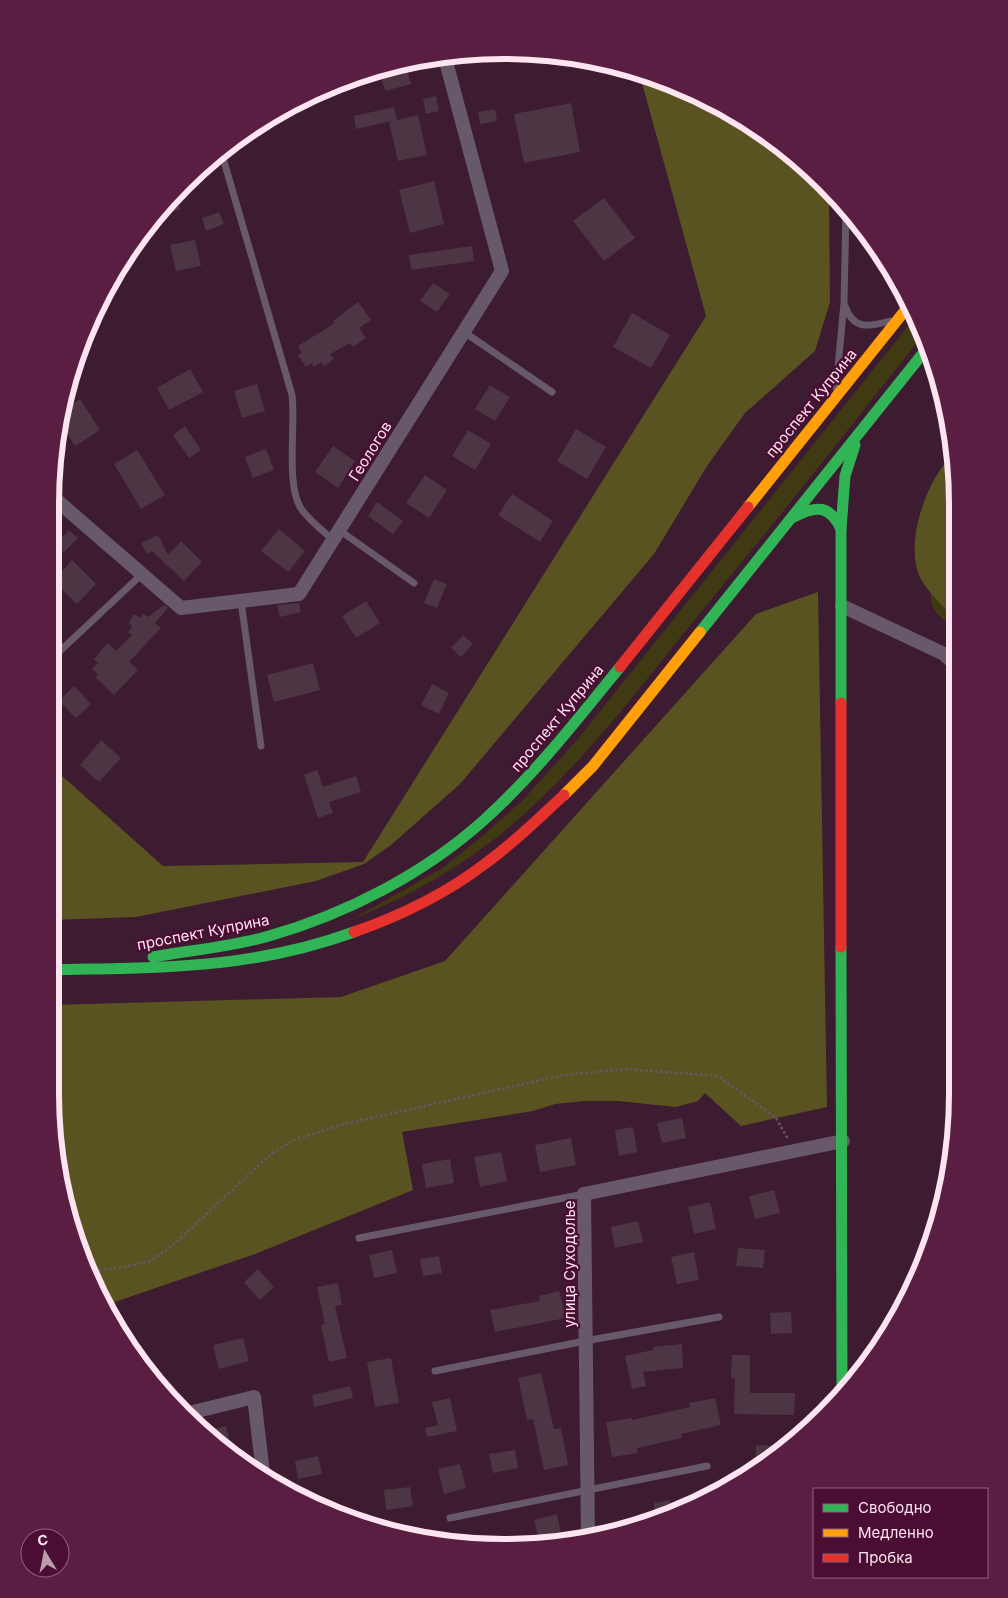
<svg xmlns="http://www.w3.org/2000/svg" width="1008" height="1598" font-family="Inter,sans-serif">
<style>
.green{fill:#403a13}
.forest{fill:#595321}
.building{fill:#4e3543}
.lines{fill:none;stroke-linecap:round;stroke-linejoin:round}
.path{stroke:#695767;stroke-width:2.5;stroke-dasharray:2.5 2.5;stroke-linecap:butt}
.lane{stroke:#67586a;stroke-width:7}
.street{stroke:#67586a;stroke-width:14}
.fast{stroke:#30b455;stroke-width:11}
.slow{stroke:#ff9f0a;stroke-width:11}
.jam{stroke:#e5322d;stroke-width:11}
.labels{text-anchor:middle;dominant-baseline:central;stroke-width:4.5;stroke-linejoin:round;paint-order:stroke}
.street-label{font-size:15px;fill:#fde4f0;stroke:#4b0d33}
.rim{fill:none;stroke:#fde4f0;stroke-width:6}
</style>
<rect width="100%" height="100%" fill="#3d1b30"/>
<g class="green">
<path d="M916 316 923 335C848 430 773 525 696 618 631 698 568 785 484 847 442 878 397 901 349 921L441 869 480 838 522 801 576 741Z"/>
<path d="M957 518 956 631C949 624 935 614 932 605 925 585 949 538 957 518Z"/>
</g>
<g class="forest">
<polygon points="639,72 705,97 781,144 829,192 830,302 815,351 745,413 707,466 654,554 460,784 391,845 364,864 316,881 136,917 51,920 52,767 163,866 363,862 706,316"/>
<path d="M954 454 957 474 956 622C946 608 931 596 922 581 902 548 926 478 954 454Z"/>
<polygon points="818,592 827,1107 741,1126 705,1093 698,1101 676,1107 618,1101 585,1101 555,1104 533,1111 402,1132 413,1190 255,1254 106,1305 74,1240 50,1094 51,1005 341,997 445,961 756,614"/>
</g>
<g class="building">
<polygon points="405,63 411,84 385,91 379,69"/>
<polygon points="436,96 439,111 426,114 423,99"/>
<polygon points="571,103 580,152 524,163 514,114"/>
<polygon points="394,107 397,120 356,129 354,116"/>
<polygon points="495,109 497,121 480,124 478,112"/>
<polygon points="418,115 427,155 398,161 389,122"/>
<polygon points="434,181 444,224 410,233 399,190"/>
<polygon points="175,195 180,209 151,220"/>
<polygon points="604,198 635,238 604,261 573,221"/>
<polygon points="219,212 224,224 206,231 202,218"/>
<polygon points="195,240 201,266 176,271 170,245"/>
<polygon points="472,246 474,261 411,270 409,255"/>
<polygon points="433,283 450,294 437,312 420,301"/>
<polygon points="358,302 371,320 359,328 366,338 353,347 350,343 330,354 334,359 324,366 322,362 314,367 312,363 306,367 298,355 302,353 298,346 335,323 333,321"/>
<polygon points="632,313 670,335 651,368 613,347"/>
<polygon points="190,369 203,392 169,410 157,388"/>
<polygon points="257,384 265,411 242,418 234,391"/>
<polygon points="490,385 510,397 495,421 475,409"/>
<polygon points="80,399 100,430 75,446 60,422 64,409"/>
<polygon points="185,426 201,450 189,458 173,435"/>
<polygon points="576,429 606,447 587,479 557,461"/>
<polygon points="468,430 491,444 475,470 452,456"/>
<polygon points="333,446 355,461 338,488 315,472"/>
<polygon points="266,449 274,470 253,478 245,457"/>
<polygon points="137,450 165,495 141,509 114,464"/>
<polygon points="425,475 447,490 429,518 406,503"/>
<polygon points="512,494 553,521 540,542 498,515"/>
<polygon points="377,502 403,521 393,534 368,516"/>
<polygon points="279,529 305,551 288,572 261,551"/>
<polygon points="69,530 78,538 64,552 55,545"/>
<polygon points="158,535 168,555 181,541 202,562 184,581 152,551 147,554 141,543"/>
<polygon points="72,560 96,584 77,604 53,581"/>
<polygon points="434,579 447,584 437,608 424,603"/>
<polygon points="366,601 380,623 356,638 342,616"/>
<polygon points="299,603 301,612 280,617 277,605"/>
<polygon points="164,605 168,608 155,623 161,628 129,662 138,670 114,695 96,678 98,674 92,669 98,663 94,659 108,643 116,651 132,635 128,632 132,627 129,622 134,614 140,618 143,614 148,617"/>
<polygon points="463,635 473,644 461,657 451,648"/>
<polygon points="313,663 320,690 274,702 267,675"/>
<polygon points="432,684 449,693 439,714 421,705"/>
<polygon points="74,686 91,704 76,718 59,701"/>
<polygon points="101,740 121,758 99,782 80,765"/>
<polygon points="317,770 323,787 356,776 361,792 329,802 333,813 318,818 304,775"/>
<polygon points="682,1118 686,1138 662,1143 657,1123"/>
<polygon points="633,1127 637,1152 619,1156 615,1130"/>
<polygon points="571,1138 576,1165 540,1172 535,1145"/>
<polygon points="501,1152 507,1181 480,1187 474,1157"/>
<polygon points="450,1159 454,1183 426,1188 422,1164"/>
<polygon points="774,1190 780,1213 755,1219 749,1196"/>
<polygon points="710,1202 716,1229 694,1234 688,1207"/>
<polygon points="638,1221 643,1242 615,1248 611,1227"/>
<polygon points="738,1248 765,1250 763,1268 736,1266"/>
<polygon points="392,1250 397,1273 374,1278 369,1255"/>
<polygon points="694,1252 699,1280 677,1284 671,1257"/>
<polygon points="439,1256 442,1273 423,1276 420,1259"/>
<polygon points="258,1269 274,1287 260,1300 244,1282"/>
<polygon points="338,1283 342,1305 335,1306 347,1358 329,1362 321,1325 325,1324 317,1287"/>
<polygon points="559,1291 566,1318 495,1332 490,1310 540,1301 539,1296"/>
<polygon points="791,1312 792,1333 771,1334 770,1313"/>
<polygon points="243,1338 249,1361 219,1369 213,1345"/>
<polygon points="682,1344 683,1368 643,1372 646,1386 632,1389 625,1356 653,1350 653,1347"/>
<polygon points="732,1355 750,1355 750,1393 795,1393 794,1415 734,1414 735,1379 731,1378"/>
<polygon points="391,1358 399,1403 375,1407 367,1362"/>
<polygon points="541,1373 554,1429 561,1428 568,1465 544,1470 533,1419 527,1420 518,1378"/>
<polygon points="350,1386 353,1398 314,1407 312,1395"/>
<polygon points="450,1398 457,1431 427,1437 425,1428 438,1425 432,1402"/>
<polygon points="715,1398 721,1425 681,1434 682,1438 637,1448 638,1453 612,1457 606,1422 632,1418 632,1420 690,1407 689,1403"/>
<polygon points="226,1426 234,1458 228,1454 206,1431"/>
<polygon points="756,1445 776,1446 776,1453 756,1472"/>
<polygon points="515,1450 518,1468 493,1473 489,1454"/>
<polygon points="318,1456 322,1474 298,1479 295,1461"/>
<polygon points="460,1464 466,1488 444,1494 438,1469"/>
<polygon points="410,1487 413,1506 386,1510 384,1490"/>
<polygon points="670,1500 671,1510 655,1517 654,1503"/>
<polygon points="557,1514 562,1539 540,1543 534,1520"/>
<polygon points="505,1537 507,1548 476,1543 476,1542"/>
</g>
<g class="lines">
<polyline class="path" points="89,1271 120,1268 150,1261 172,1246 271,1154 294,1140 344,1124 564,1075 625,1069 718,1076 776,1118 788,1139"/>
<g class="lane">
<path d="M221 151 292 395C296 425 285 487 302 510 310 521 323 531 333 540"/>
<path d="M845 306C853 330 869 327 890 321"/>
<polyline points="464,332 552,392"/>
<polyline points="836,388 844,303 846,209"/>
<polyline points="339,530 414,583"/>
<polyline points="241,601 261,746"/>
<polyline points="53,649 60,651 141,575"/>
<polyline points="359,1238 584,1194"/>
<polyline points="435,1371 585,1341 719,1317"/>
<polyline points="450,1518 707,1466"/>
</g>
<g class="street">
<polyline points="54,498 181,608 299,594 502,271 444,54"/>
<polyline points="842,606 944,654 956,665"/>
<polyline points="189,1413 254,1397 263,1473"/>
<polyline points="588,1537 584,1194 843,1141"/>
</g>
<g class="fast">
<path d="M794 517C816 505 830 505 841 529"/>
<polyline points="700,632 928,347"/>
<polyline points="841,703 841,529 845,476 855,445"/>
<polyline points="841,947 842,1391"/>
<path d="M153 957C191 950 231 947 269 936 346 914 424 874 484 820 535 774 577 720 620 667"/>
<path d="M51 970C160 967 249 970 354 932"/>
</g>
<g class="slow">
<polyline points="748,507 911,303"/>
<polyline points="564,795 593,766 700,632"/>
</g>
<g class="jam">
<polyline points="620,667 748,507"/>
<polyline points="841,703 841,947"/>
<path d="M354 932C400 916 447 893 486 863 514 843 539 818 564 795"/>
</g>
</g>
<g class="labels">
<g class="street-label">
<text transform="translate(811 403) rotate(-51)">проспект Куприна</text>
<text transform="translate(370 451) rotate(-58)">Геологов</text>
<text transform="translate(557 718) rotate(-50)">проспект Куприна</text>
<text transform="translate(203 932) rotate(-11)">проспект Куприна</text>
<text transform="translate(569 1264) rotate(-90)">улица Суходолье</text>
</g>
</g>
<path d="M0 0H1008V1598H0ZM504 59H504A445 445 0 0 1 949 504V1094A445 445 0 0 1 504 1539H504A445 445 0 0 1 59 1094V504A445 445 0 0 1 504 59Z" fill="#591e42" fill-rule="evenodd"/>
<path class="rim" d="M504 59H504A445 445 0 0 1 949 504V1094A445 445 0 0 1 504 1539H504A445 445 0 0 1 59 1094V504A445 445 0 0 1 504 59Z"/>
<rect x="813" y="1488" width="175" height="90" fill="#4b0d33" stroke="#92637f"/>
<rect x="823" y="1504" width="25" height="8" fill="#30b455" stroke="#92637f"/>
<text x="858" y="1513" font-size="15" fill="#fde4f0">Свободно</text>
<rect x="823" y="1529" width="25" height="8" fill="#ff9f0a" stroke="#92637f"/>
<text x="858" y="1538" font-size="15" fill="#fde4f0">Медленно</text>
<rect x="823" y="1554" width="25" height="8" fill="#e5322d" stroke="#92637f"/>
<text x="858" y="1563" font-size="15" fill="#fde4f0">Пробка</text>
<g transform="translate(45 1553) rotate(350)"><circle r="24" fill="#4b0d33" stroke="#92637f"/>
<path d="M0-4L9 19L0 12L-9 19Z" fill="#ba9ead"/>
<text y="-8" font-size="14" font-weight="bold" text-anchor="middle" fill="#fde4f0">С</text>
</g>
</svg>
